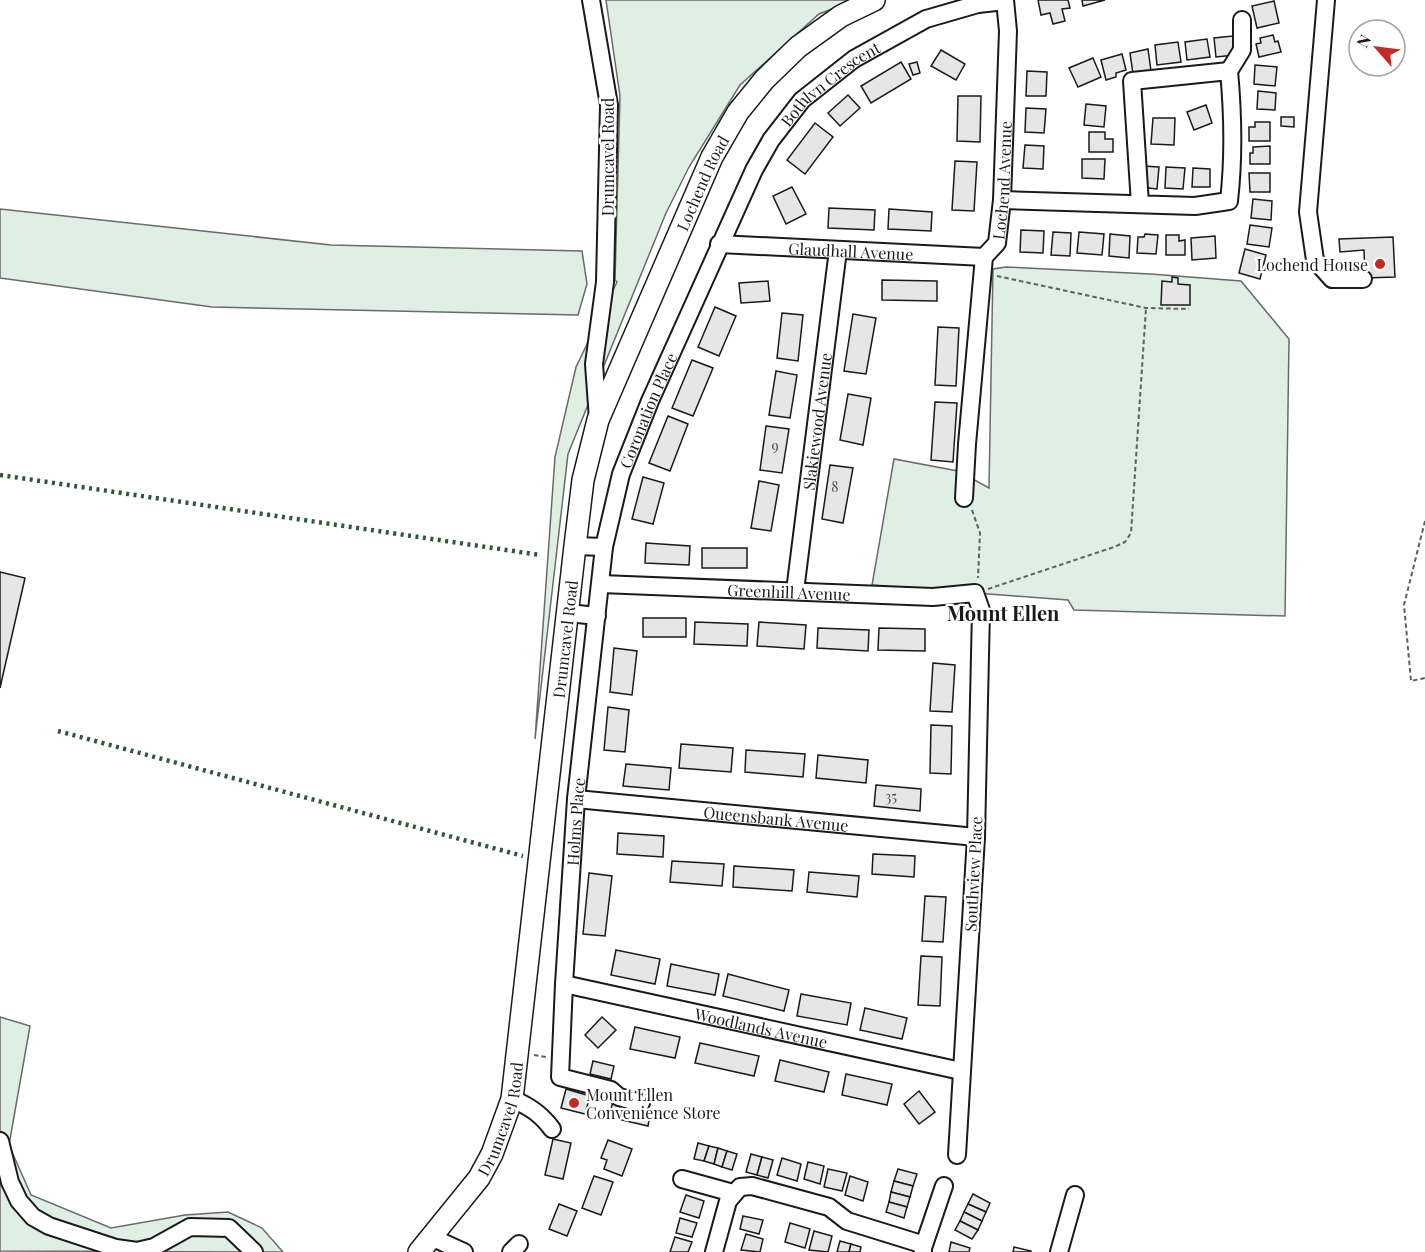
<svg xmlns="http://www.w3.org/2000/svg" width="1425" height="1252" font-family="'Playfair Display',serif">
<style>
.green{fill:#e0efe3;stroke:#6a6a6a;stroke-width:1.5}
.building{fill:#e6e6e6;stroke:#1a1a1a;stroke-width:1.5}
.lines{fill:none;stroke-linecap:round;stroke-linejoin:round}
.minor-casing{stroke:#1a1a1a;stroke-width:20}
.major-casing{stroke:#1a1a1a;stroke-width:24}
.path{stroke:#5f5f5f;stroke-width:2;stroke-dasharray:4.5 3;stroke-linecap:butt}
.minor{stroke:#fff;stroke-width:16}
.major{stroke:#fff;stroke-width:21}
.hedge{stroke:#2b5a34;stroke-width:4.5;stroke-dasharray:3 4.5;stroke-linecap:butt}
.poi-dot{fill:#c62828;stroke:#fff;stroke-width:2}
.labels{text-anchor:middle;dominant-baseline:central;stroke-width:4.5;stroke-linejoin:round;paint-order:stroke}
.number-label{font-size:14px;fill:#4d4d4d}
.street-label{font-size:16px;fill:#1a1a1a;stroke:#fff}
.poi-label{font-size:16px;fill:#1a1a1a;stroke:#fff;text-anchor:end}
.quarter-label{font-size:20px;font-weight:bold;fill:#1a1a1a;stroke:#fff}
</style>
<rect width="100%" height="100%" fill="#fff"/>
<g class="green">
<polygon points="606,0 855,0 819,14 740,85 689,167 666,213 568,454 535,739 555,457 576,367 617,282 615,280 620,96"/>
<polygon points="0,209 331,245 582,251 587,284 578,315 212,307 0,278"/>
<polygon points="1006,267 1151,274 1241,281 1289,339 1285,616 1074,610 1068,600 872,585 894,459 958,471 989,488 993,269"/>
<polygon points="0,1017 30,1026 9,1145 31,1195 111,1228 185,1215 228,1212 262,1228 283,1252 0,1251"/>
</g>
<g class="building">
<polygon points="1038,0 1068,0 1070,8 1062,9 1065,21 1053,24 1050,13 1041,15"/>
<polygon points="1082,0 1105,0 1083,6"/>
<polygon points="1274,1 1279,23 1257,28 1252,6"/>
<polygon points="1273,35 1275,42 1278,41 1281,52 1259,57 1256,44 1261,43 1260,38"/>
<polygon points="1233,36 1235,55 1216,57 1214,38"/>
<polygon points="1207,39 1210,57 1187,60 1185,42"/>
<polygon points="1178,42 1181,62 1157,65 1155,45"/>
<polygon points="1148,49 1151,71 1133,74 1130,53"/>
<polygon points="941,50 965,64 956,80 931,66"/>
<polygon points="1122,54 1126,70 1116,73 1116,77 1106,80 1101,60"/>
<polygon points="1093,58 1101,77 1078,87 1069,68"/>
<polygon points="901,62 911,79 871,103 861,86"/>
<polygon points="917,62 920,73 913,75 909,64"/>
<polygon points="1255,65 1277,67 1275,86 1254,84"/>
<polygon points="1027,71 1047,72 1046,96 1026,96"/>
<polygon points="1258,91 1276,93 1275,110 1257,109"/>
<polygon points="848,95 860,108 840,126 828,113"/>
<polygon points="958,96 981,96 980,142 957,141"/>
<polygon points="1086,104 1106,106 1104,127 1084,125"/>
<polygon points="1206,105 1212,123 1194,130 1187,112"/>
<polygon points="1026,108 1046,109 1044,133 1025,132"/>
<polygon points="1281,117 1294,117 1294,127 1281,126"/>
<polygon points="1153,118 1175,118 1174,145 1151,144"/>
<polygon points="1255,122 1270,122 1270,141 1249,141 1249,127 1255,127"/>
<polygon points="815,123 833,137 805,174 787,160"/>
<polygon points="1089,132 1105,132 1105,139 1113,139 1113,152 1089,152"/>
<polygon points="1025,145 1044,146 1043,169 1023,168"/>
<polygon points="1270,146 1270,164 1250,164 1250,153 1253,153 1253,147"/>
<polygon points="1082,159 1105,159 1104,179 1082,178"/>
<polygon points="955,161 977,162 974,211 952,210"/>
<polygon points="1143,166 1159,167 1157,189 1140,187"/>
<polygon points="1166,167 1185,168 1183,189 1165,188"/>
<polygon points="1193,168 1210,169 1210,187 1192,187"/>
<polygon points="1249,173 1270,173 1270,192 1250,192"/>
<polygon points="792,187 806,214 786,224 773,196"/>
<polygon points="1253,199 1272,201 1271,220 1251,218"/>
<polygon points="829,208 875,210 874,230 828,228"/>
<polygon points="889,209 932,212 931,231 888,229"/>
<polygon points="1250,225 1272,228 1269,247 1247,244"/>
<polygon points="1021,230 1044,231 1043,253 1020,252"/>
<polygon points="1053,232 1071,233 1070,256 1051,255"/>
<polygon points="1079,232 1104,234 1102,255 1077,253"/>
<polygon points="1110,234 1130,236 1129,258 1109,256"/>
<polygon points="1145,234 1158,235 1156,254 1137,253 1138,237 1144,237"/>
<polygon points="1166,235 1179,235 1179,241 1185,240 1185,255 1166,255"/>
<polygon points="1215,236 1216,258 1192,260 1191,238"/>
<polygon points="1393,237 1395,277 1365,278 1364,250 1340,252 1339,239"/>
<polygon points="1245,249 1266,255 1260,279 1239,273"/>
<polygon points="1172,277 1178,278 1178,284 1190,285 1190,305 1161,305 1162,281 1172,282"/>
<polygon points="882,280 937,281 937,301 882,300"/>
<polygon points="768,281 770,301 741,303 739,283"/>
<polygon points="715,307 736,316 719,356 698,347"/>
<polygon points="782,313 803,315 798,361 777,358"/>
<polygon points="853,314 876,318 866,374 844,371"/>
<polygon points="938,327 959,328 956,386 935,385"/>
<polygon points="692,360 713,368 693,416 672,408"/>
<polygon points="776,371 797,375 790,418 769,415"/>
<polygon points="848,394 871,398 863,445 840,440"/>
<polygon points="935,402 957,403 953,462 931,460"/>
<polygon points="668,416 688,424 670,471 649,463"/>
<polygon points="766,426 789,429 782,473 760,470"/>
<polygon points="830,465 853,468 843,523 822,519"/>
<polygon points="643,477 664,483 653,524 632,519"/>
<polygon points="759,481 779,485 771,531 751,528"/>
<polygon points="646,543 690,546 689,565 645,563"/>
<rect x="702" y="548" width="45" height="20"/>
<polygon points="0,572 25,578 0,688"/>
<rect x="643" y="618" width="43" height="19"/>
<polygon points="695,622 748,624 747,646 694,644"/>
<polygon points="759,622 806,625 804,649 757,646"/>
<polygon points="818,628 869,630 868,651 817,648"/>
<polygon points="879,628 925,629 925,651 878,650"/>
<polygon points="614,648 637,651 632,695 610,692"/>
<polygon points="933,663 955,665 952,712 930,711"/>
<polygon points="608,707 629,710 625,752 604,750"/>
<polygon points="931,725 952,726 951,774 930,773"/>
<polygon points="681,744 733,748 731,772 679,768"/>
<polygon points="746,750 805,754 803,777 745,772"/>
<polygon points="818,755 868,760 866,783 816,778"/>
<polygon points="626,764 671,768 669,790 623,786"/>
<polygon points="876,785 921,789 920,811 874,806"/>
<polygon points="618,833 664,836 663,857 617,854"/>
<polygon points="873,854 915,856 914,877 872,874"/>
<polygon points="672,861 724,864 722,886 670,882"/>
<polygon points="734,866 794,870 792,891 733,887"/>
<polygon points="809,872 859,876 857,897 807,892"/>
<polygon points="589,873 612,876 605,936 583,934"/>
<polygon points="925,896 946,897 943,942 922,941"/>
<polygon points="616,950 660,959 655,984 611,975"/>
<polygon points="921,956 942,957 940,1006 918,1005"/>
<polygon points="671,964 719,974 715,995 667,986"/>
<polygon points="728,974 789,990 784,1011 723,996"/>
<polygon points="801,994 851,1003 847,1025 797,1016"/>
<polygon points="865,1008 907,1018 902,1039 860,1030"/>
<polygon points="602,1017 616,1030 598,1048 585,1035"/>
<polygon points="635,1027 680,1037 675,1058 630,1049"/>
<polygon points="700,1043 759,1056 754,1076 695,1063"/>
<polygon points="780,1060 829,1072 824,1092 775,1081"/>
<polygon points="593,1061 614,1066 611,1079 590,1074"/>
<polygon points="846,1074 892,1084 887,1105 842,1095"/>
<polygon points="566,1089 590,1096 585,1114 561,1108"/>
<polygon points="919,1091 935,1112 919,1124 904,1104"/>
<polygon points="613,1101 651,1110 648,1126 609,1117"/>
<polygon points="553,1139 571,1143 563,1179 545,1175"/>
<polygon points="608,1140 632,1149 622,1176 604,1169 607,1160 601,1158"/>
<polygon points="698,1143 709,1146 704,1161 694,1159"/>
<polygon points="709,1146 718,1148 714,1164 704,1161"/>
<polygon points="718,1148 727,1151 722,1167 714,1164"/>
<polygon points="727,1151 737,1154 732,1170 722,1167"/>
<polygon points="751,1154 762,1157 757,1175 746,1172"/>
<polygon points="762,1157 773,1160 768,1178 757,1175"/>
<polygon points="782,1158 801,1164 797,1181 777,1175"/>
<polygon points="808,1162 824,1166 820,1184 804,1179"/>
<polygon points="828,1169 847,1173 842,1191 824,1187"/>
<polygon points="898,1169 917,1174 913,1186 894,1181"/>
<polygon points="594,1176 613,1182 601,1215 582,1208"/>
<polygon points="850,1176 868,1182 863,1201 845,1195"/>
<polygon points="894,1181 913,1186 910,1197 891,1192"/>
<polygon points="891,1192 910,1197 907,1207 889,1202"/>
<polygon points="973,1194 990,1203 986,1212 968,1204"/>
<polygon points="686,1195 704,1201 699,1218 680,1212"/>
<polygon points="889,1202 907,1207 904,1218 886,1212"/>
<polygon points="559,1204 577,1211 567,1236 549,1229"/>
<polygon points="968,1204 986,1212 982,1221 964,1212"/>
<polygon points="964,1212 982,1221 978,1230 960,1221"/>
<polygon points="743,1216 763,1220 759,1234 740,1229"/>
<polygon points="680,1218 697,1223 692,1237 676,1233"/>
<polygon points="960,1221 978,1230 972,1239 955,1230"/>
<polygon points="790,1223 810,1229 805,1248 785,1242"/>
<polygon points="814,1231 832,1236 828,1252 809,1250"/>
<polygon points="746,1234 763,1239 760,1252 741,1250"/>
<polygon points="675,1237 692,1242 688,1252 670,1252"/>
<polygon points="840,1241 851,1244 849,1252 837,1252"/>
<polygon points="951,1242 970,1248 969,1252 949,1252"/>
<polygon points="851,1244 861,1247 860,1252 849,1252"/>
<polygon points="1014,1247 1031,1251 1031,1252 1013,1252"/>
</g>
<g class="lines">
<defs>
<g id="minor">
<polyline points="591,0 609,105 605,282 594,364 598,419"/>
<polyline points="1326,0 1308,212 1315,260 1332,279 1363,279"/>
<polyline points="1229,71 1242,50 1242,20"/>
<path d="M1002 200 1195 206 1229 201C1234 157 1233 114 1229 71L1132 81 1140 204"/>
<path id="s1" d="M719 244 984 257"/>
<path id="s2" d="M964 498 967 444 984 257 997 243 1002 200 1008 31 1005 0"/>
<polyline points="575,546 604,547"/>
<path id="s3" d="M601 584 933 597 975 593 981 610 976 837 957 1155"/>
<path id="s4" d="M795 591 838 250"/>
<polyline points="568,613 597,616"/>
<path id="s5" d="M576 799 976 837"/>
<path id="s6" d="M564 984 961 1071"/>
<path d="M512 1099C529 1106 541 1114 552 1129"/>
<path id="s7" d="M641 1103 619 1097 611 1090 560 1077 564 984 576 799 604 547 621 474 650 401 754 170 771 140 802 100 854 59 926 19 978 4 1005 1"/>
<polyline points="0,1141 10,1182 19,1201 33,1217 49,1226 116,1248 137,1251 154,1247 190,1227 229,1228 254,1252"/>
<polyline points="682,1179 733,1193"/>
<polyline points="431,1237 464,1252"/>
<polyline points="923,1248 944,1186"/>
<polyline points="511,1252 519,1244"/>
<polyline points="714,1252 728,1201 740,1187 752,1186 829,1207 847,1221 918,1243 923,1248 923,1252"/>
<polyline points="1059,1252 1075,1195"/>
</g>
<g id="major">
<path id="s8" d="M419 1252 479 1178 492 1154 512 1099 575 546 583 480 598 420 712 157 738 112 764 80 798 47 841 16 874 0"/>
</g>
</defs>
<use href="#minor" class="minor-casing"/>
<use href="#major" class="major-casing"/>
<g class="path">
<polyline points="997,276 1146,308 1189,309"/>
<polyline points="972,510 980,533 978,578"/>
<polyline points="1425,521 1404,605 1411,681 1425,678"/>
<polyline points="988,589 1114,547 1125,542 1131,533 1146,308"/>
<polyline points="534,1055 546,1057"/>
</g>
<use href="#minor" class="minor"/>
<use href="#major" class="major"/>
<g class="hedge">
<polyline points="0,475 540,555"/>
<polyline points="58,731 523,856"/>
</g>
</g>
<g class="poi-dot">
<circle cx="1380" cy="264" r="6"/>
<circle cx="574" cy="1103" r="6"/>
</g>
<g class="labels">
<g class="number-label">
<text x="775" y="445">9</text>
<text x="835" y="486">8</text>
<text x="891" y="796">35</text>
</g>
<g class="street-label">
<text stroke="none"><textPath href="#s7" startOffset="1142">Bothlyn Crescent</textPath></text>
<text transform="translate(607 157) rotate(-90)">Drumcavel Road</text>
<text stroke="none"><textPath href="#s2" startOffset="324">Lochend Avenue</textPath></text>
<text stroke="none"><textPath href="#s8" startOffset="1125">Lochend Road</textPath></text>
<text stroke="none"><textPath href="#s1" startOffset="132">Glaudhall Avenue</textPath></text>
<text stroke="none"><textPath href="#s7" startOffset="762">Coronation Place</textPath></text>
<text stroke="none"><textPath href="#s4" startOffset="171">Slakiewood Avenue</textPath></text>
<text stroke="none"><textPath href="#s3" startOffset="188">Greenhill Avenue</textPath></text>
<text stroke="none"><textPath href="#s8" startOffset="644">Drumcavel Road</textPath></text>
<text stroke="none"><textPath href="#s5" startOffset="201">Queensbank Avenue</textPath></text>
<text stroke="none"><textPath href="#s7" startOffset="342">Holms Place</textPath></text>
<text transform="translate(973 874) rotate(-87)">Southview Place</text>
<text stroke="none"><textPath href="#s6" startOffset="202">Woodlands Avenue</textPath></text>
<text stroke="none"><textPath href="#s8" startOffset="159">Drumcavel Road</textPath></text>
</g>
<g class="poi-label">
<text x="1368" y="264">Lochend House</text>
<text x="586" y="1094" text-anchor="start">Mount Ellen<tspan x="586" dy="18">Convenience Store</tspan></text>
</g>
<g class="quarter-label">
<text x="1003" y="612">Mount Ellen</text>
</g>
</g>
<g transform="translate(1377 48) rotate(298)"><circle r="28" fill="#ffffff" stroke="#a3a3a3" stroke-width="1.5"/>
<path d="M0-4.5L10 22L0 15L-10 22Z" fill="#c62828"/>
<text y="-9" font-size="16" font-weight="bold" text-anchor="middle" fill="#1a1a1a">N</text>
</g>
</svg>
